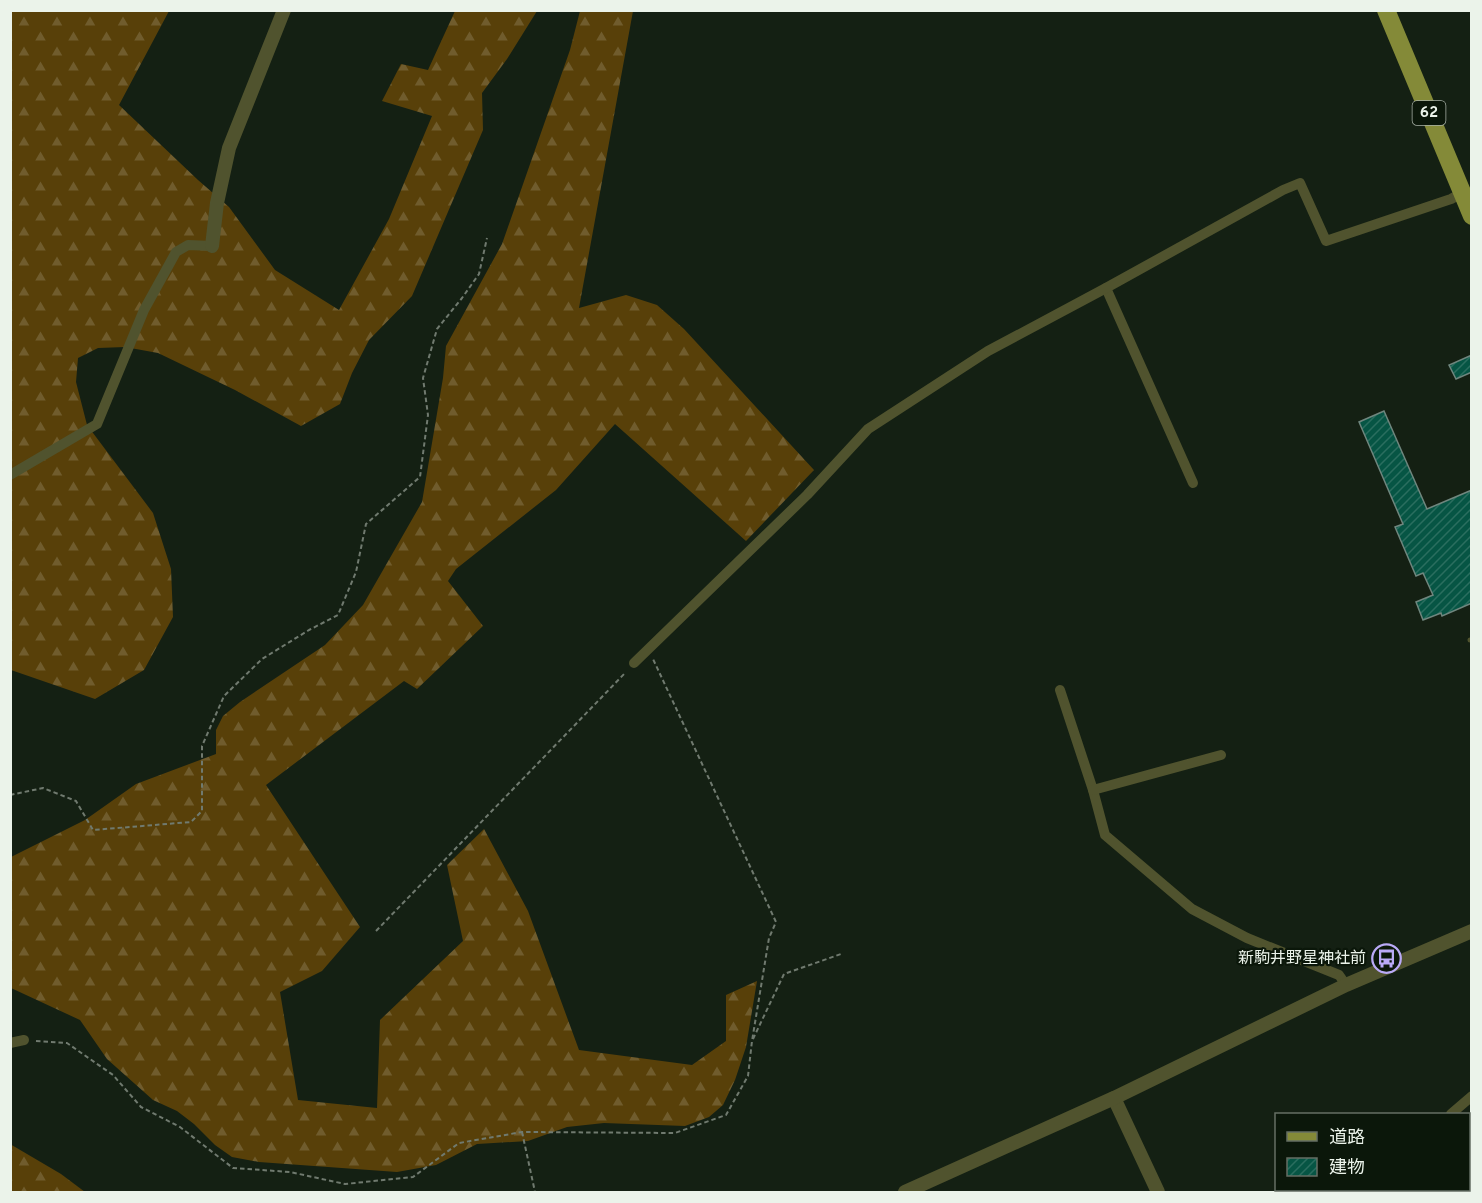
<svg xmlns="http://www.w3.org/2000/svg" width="1482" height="1203" font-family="Overpass,'Noto Sans JP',sans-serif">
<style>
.forest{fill:url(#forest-firs)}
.building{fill:url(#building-hatch);stroke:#6f867e;stroke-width:1.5}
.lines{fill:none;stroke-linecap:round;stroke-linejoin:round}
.path{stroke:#707a6f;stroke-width:2;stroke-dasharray:4.5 3;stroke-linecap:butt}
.service{stroke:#50532e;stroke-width:5}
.minor{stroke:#50532e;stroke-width:10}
.tertiary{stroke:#50532e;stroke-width:14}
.primary{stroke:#848a38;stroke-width:18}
.labels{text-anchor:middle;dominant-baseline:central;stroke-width:4.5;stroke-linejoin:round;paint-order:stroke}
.shield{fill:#0b170a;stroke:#a8b1a7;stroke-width:1.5}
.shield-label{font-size:15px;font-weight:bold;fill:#ebf3ea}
.poi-label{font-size:16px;fill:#ebf3ea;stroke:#0b170a;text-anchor:end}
</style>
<defs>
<pattern id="forest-firs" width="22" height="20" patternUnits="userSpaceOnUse" patternTransform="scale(1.5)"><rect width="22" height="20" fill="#584009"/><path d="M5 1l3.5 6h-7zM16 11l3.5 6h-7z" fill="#705c2d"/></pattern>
<pattern id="building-hatch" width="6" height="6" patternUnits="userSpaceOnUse" patternTransform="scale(1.5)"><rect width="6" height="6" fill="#065544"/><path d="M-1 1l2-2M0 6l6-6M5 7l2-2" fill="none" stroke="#2a6e5f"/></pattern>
</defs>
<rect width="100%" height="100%" fill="#142013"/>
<g class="forest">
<polygon points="11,11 169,11 119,105 198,180 229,207 275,270 339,310 389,219 432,116 382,101 401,64 428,70 455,11 537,11 507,59 482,93 483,130 412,296 369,340 352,373 340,404 301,426 235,390 158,353 125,347 98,348 78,358 76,382 87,425 153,513 171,569 173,617 144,670 95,699 11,670"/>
<polygon points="580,11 633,11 579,308 626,295 657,305 684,329 814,470 746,541 615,424 556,490 456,569 448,581 483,626 417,689 404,681 266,785 360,927 322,971 280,992 298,1100 377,1108 380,1020 463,941 447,865 484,829 528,911 579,1050 692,1065 726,1041 726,995 757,981 746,1047 735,1080 723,1105 709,1117 685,1126 604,1123 567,1127 528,1141 477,1144 436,1165 397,1172 259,1162 232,1157 215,1145 194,1124 177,1111 153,1100 107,1059 80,1020 11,988 11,857 85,820 136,784 216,754 216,730 223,716 240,702 325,645 363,605 422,502 443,378 446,346 502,244 570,50"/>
<polygon points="10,1144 61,1174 85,1192 11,1192"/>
</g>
<g class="building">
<polygon points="1472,355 1472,372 1456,379 1449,365"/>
<polygon points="1384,411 1427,509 1472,490 1472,603 1442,616 1441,613 1423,620 1416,602 1433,595 1423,573 1416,576 1395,527 1403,524 1359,422"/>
</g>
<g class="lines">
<g class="path">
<polyline points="10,795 43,788 76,801 93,830 191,822 202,811 202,746 224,696 262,659 309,630 338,615 356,572 366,524 420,477 428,415 423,378 437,329 462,298 479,274 487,238"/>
<polyline points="376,931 626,672"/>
<polyline points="753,1039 784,974 841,954"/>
<polyline points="36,1041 67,1043 113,1075 141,1107 180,1127 233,1168 290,1172 345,1184 413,1177 459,1143 522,1132 675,1133 726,1115 748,1076 752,1041 769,938 776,922 653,659"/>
<polyline points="522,1132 535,1192"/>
</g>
<polyline class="service" points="1470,640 1472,640"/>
<g class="minor">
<polyline points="1106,288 1193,483"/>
<polyline points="10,475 97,424 144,310 176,252 188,245 212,246"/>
<polyline points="634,663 807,495 868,429 988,351 1106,288 1283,190 1300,183 1326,241 1451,199 1462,193"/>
<polyline points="1060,690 1093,790 1105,835 1192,909 1247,938 1339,975 1346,985"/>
<polyline points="1093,790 1221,755"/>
<polyline points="10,1043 24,1040"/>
<polyline points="1451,1114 1472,1096"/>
<polyline points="1468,1153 1472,1150"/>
<polyline points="1313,1192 1319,1190"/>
<polyline points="1422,1192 1426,1190"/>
</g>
<g class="tertiary">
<polyline points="212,246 217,203 229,148 284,10"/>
<polyline points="1114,1098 1158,1192"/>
<polyline points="905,1192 1114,1098 1346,985 1472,931"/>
</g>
<polyline class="primary" points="1386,10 1472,216"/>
</g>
<defs>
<symbol id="bus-ring" viewBox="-11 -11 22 22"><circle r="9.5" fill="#0b170a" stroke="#baaaf7" stroke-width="1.5"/><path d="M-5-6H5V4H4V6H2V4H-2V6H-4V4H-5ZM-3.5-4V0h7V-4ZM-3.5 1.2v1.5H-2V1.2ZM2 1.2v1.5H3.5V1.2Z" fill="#baaaf7"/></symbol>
</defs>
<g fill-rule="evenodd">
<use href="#bus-ring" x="1370" y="942" width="33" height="33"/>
</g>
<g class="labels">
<rect class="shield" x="1412.5" y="101" width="33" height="24" rx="4.5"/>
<g class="shield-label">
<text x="1429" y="113">62</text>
</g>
<g class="poi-label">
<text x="1366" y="959">新駒井野星神社前</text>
</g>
</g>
<rect width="1482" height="1203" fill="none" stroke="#ebf3ea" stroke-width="24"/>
<rect x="1275" y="1113" width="195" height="78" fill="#0b170a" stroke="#656f64" stroke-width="1.5"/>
<rect x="1287" y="1132" width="30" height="9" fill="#848a38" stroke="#656f64" stroke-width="1.5"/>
<text x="1329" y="1143" font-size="18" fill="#ebf3ea">道路</text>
<rect x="1287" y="1158" width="30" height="18" fill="url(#building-hatch)" stroke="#656f64" stroke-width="1.5"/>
<text x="1329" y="1173" font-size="18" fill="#ebf3ea">建物</text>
</svg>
